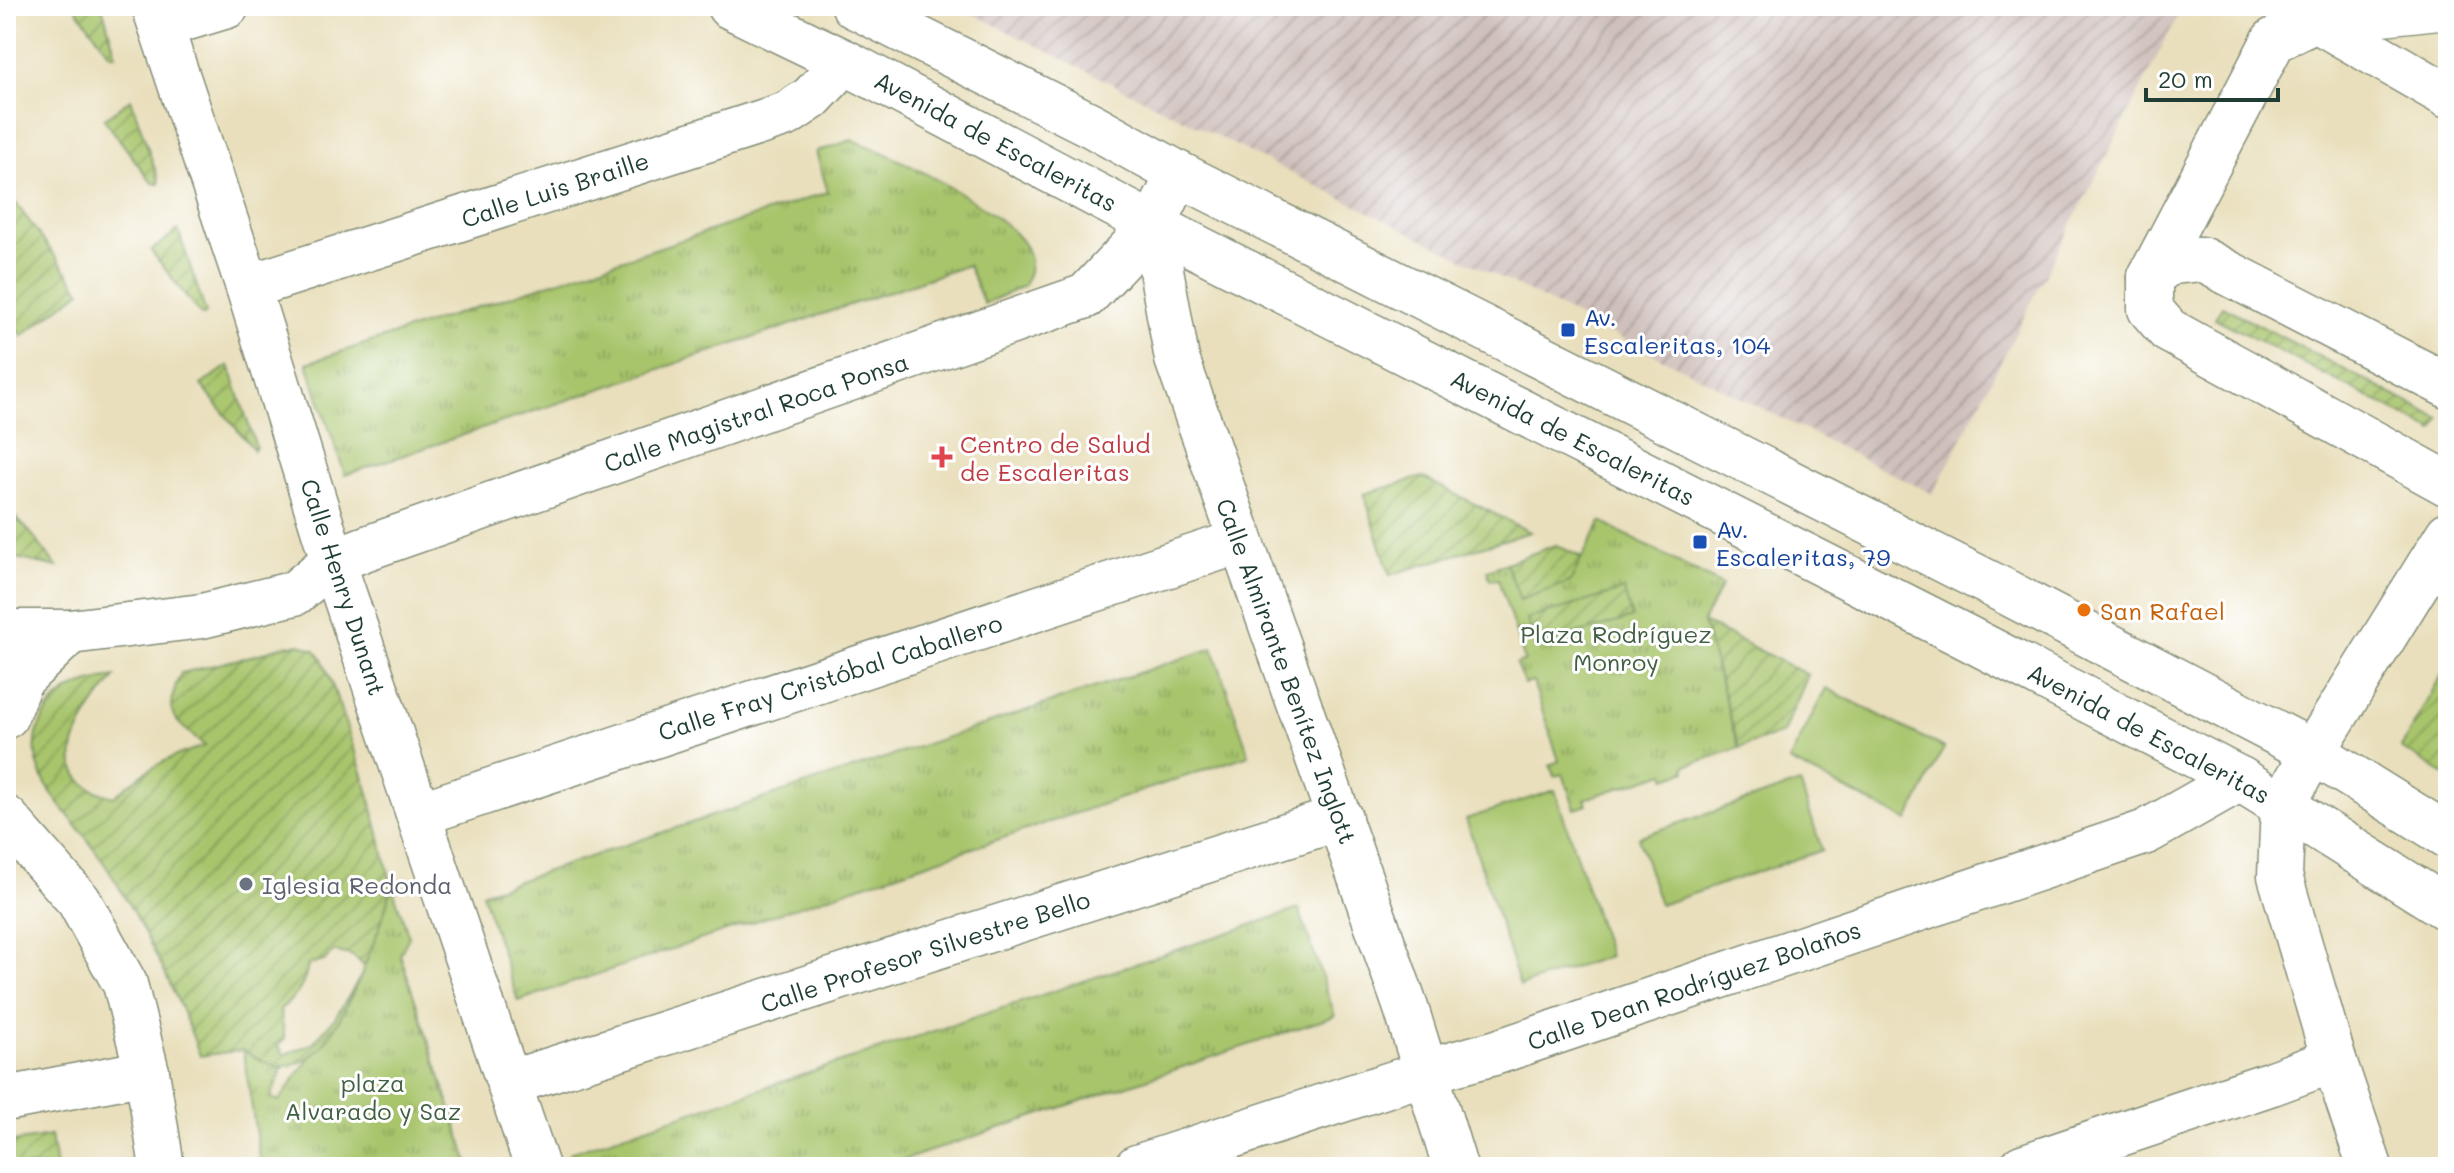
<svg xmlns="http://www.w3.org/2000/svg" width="2454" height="1173" font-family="Mali,sans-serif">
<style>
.industrial{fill:url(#industrial-furrows)}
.grass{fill:#a8c56c;stroke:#648150;stroke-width:2}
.park{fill:url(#park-tufts);stroke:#648150;stroke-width:2}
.garden{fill:url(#garden-furrows);stroke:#648150;stroke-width:2}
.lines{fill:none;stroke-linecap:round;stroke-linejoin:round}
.street-casing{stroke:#848e78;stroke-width:47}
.secondary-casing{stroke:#848e78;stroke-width:47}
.street{stroke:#fff;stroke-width:44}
.secondary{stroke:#fff;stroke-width:44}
.transit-dot{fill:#1a4fb4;stroke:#fff;stroke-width:3}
.health-dot{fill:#e0444e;stroke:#fff;stroke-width:3}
.food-dot{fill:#e8710a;stroke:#fff;stroke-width:3}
.worship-dot{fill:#6b7280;stroke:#fff;stroke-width:3}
.labels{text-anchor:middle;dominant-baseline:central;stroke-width:6;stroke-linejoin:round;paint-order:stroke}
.street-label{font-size:24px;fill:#1f3d34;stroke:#fff}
.transit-label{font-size:24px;fill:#164399;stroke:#fff;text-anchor:start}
.health-label{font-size:24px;fill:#be3a42;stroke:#fff;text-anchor:start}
.food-label{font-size:24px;fill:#c56008;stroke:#fff;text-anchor:start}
.park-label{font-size:24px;fill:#415f42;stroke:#fff}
.worship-label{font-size:24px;fill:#5b616d;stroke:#fff;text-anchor:start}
</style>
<defs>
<pattern id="industrial-furrows" width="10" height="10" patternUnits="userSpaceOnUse" patternTransform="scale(2)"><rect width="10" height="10" fill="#cfc0bb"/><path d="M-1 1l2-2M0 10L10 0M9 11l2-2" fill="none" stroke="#a79d99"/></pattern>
<pattern id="park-tufts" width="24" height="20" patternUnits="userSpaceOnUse" patternTransform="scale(2)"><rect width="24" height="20" fill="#a8c56c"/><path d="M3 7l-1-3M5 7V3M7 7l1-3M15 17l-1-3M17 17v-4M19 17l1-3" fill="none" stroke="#88a15a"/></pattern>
<pattern id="garden-furrows" width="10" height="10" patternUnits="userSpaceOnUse" patternTransform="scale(2)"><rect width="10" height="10" fill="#a8c56c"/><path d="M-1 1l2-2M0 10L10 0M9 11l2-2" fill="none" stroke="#88a15a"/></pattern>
</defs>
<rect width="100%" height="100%" fill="#fff"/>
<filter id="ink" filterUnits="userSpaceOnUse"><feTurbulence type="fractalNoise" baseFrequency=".0125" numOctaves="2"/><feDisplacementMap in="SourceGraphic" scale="16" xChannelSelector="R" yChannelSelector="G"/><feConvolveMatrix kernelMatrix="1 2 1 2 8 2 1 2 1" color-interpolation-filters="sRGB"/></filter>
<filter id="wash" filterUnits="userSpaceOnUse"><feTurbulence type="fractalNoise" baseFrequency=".006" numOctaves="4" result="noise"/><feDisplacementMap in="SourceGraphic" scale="32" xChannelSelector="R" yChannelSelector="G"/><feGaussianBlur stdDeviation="1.8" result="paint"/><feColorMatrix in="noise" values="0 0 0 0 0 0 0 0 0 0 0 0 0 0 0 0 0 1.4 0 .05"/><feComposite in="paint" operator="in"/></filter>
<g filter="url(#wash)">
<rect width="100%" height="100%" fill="#e9dfbc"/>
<polygon class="industrial" points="957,6 2183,6 1933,494"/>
<g class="grass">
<polygon points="1826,688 1944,748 1908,821 1789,761"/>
<polygon points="1800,783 1822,850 1660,905 1638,837"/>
<polygon points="1555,790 1609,956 1520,986 1466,819"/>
</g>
<g class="park">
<path d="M852 140C891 153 1011 213 1027 250 1033 263 1029 273 1024 286L984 304 968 265 345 475 307 363 828 192 816 152Z"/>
<polygon points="1601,522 1722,585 1703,622 1739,748 1685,766 1686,771 1667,778 1665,773 1585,799 1587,805 1575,809 1563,774 1554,776 1550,765 1559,761 1533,682 1524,684 1516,664 1525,661 1498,579 1490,580 1487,570 1556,545 1582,558"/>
<polygon points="1213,648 1249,755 518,1001 482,893"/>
<polygon points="392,886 409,937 400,954 470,1167 261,1167 243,1050 262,1061 283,1067 270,1098 279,1101 310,1057 322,1046 360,978 380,926"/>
<polygon points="1299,909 1335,1016 883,1167 574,1167 569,1153"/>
</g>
<g class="garden">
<polygon points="74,6 102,6 116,55 110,54"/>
<polygon points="131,99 159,181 159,184 152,183 104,119"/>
<polygon points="6,190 81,291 22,336 6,314"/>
<polygon points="178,230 206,313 204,316 200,314 151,251"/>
<polygon points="2222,306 2440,419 2434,431 2215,318"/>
<polygon points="229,365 256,447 254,450 201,385"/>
<polygon points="1422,477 1530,532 1390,575 1364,494"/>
<polygon points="6,508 30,532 57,567 6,556"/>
<polygon points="1556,545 1582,558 1570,582 1520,600 1506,563"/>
<polygon points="1624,590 1632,618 1536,646 1527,619"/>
<polygon points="1703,622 1808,675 1783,733 1739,748"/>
<path d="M301 644 315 650 322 659 331 681 368 790 392 886 380 926 364 967 353 956 334 951 324 961 308 965C305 985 296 998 280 1009L285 1039 278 1045 284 1055 312 1044 335 1018 360 978C343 1010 326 1064 284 1066 269 1067 255 1057 243 1050L200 1056C180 1000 154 948 124 896 113 875 98 854 84 835 57 801 18 763 44 716 60 688 86 681 115 677 85 714 37 778 114 797 144 770 166 757 205 746 174 719 161 716 181 673L259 654 282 646Z"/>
<polygon points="2442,674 2448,678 2448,777 2401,748"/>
<polygon points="51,1136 56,1167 6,1167 6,1143"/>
</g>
</g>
<g filter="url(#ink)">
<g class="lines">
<defs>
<g id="street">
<polyline points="154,6 248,287 333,561 537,1167"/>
<polyline points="2448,6 2316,20 2448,96"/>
<polyline points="2316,20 2274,40 2150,277 2150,309 2168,330 2448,484"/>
<polyline points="161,26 227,6"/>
<polyline points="1153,225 1177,359 1406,1008 1455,1167"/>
<polyline points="2150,277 2170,262 2201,259 2448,386"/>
<polyline points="248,287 787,114 811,98 845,62"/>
<polyline points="6,632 70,632 202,616 295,593 333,561 364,549 1086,296 1153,225 1179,174"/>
<polyline points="6,716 20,680 70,632"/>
<polyline points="419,814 1241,541"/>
<polyline points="6,818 79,901 125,984 147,1072 162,1167"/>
<polyline points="509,1083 1340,818"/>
<polyline points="6,1099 147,1072"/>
<polyline points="1137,1167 1446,1066 1494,1053 2146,832 2240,779"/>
<polyline points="2022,1167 2272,1083 2334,1060"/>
<polyline points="2370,1167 2334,1060 2280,876 2283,805 2313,752 2448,534"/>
</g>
<g id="secondary">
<polyline points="729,6 845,62 1153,225 1960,634 2240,779 2448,909"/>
<polyline points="854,6 1093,126 1179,174 1989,583 2313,752 2448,836"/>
</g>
</defs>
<use href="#street" class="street-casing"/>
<use href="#secondary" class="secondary-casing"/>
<use href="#street" class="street"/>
<use href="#secondary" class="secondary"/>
</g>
</g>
<g class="transit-dot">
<rect x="1560" y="322" width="16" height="16" rx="4"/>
<rect x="1692" y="534" width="16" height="16" rx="4"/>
</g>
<path class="health-dot" d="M938 445h8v8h8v8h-8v8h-8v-8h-8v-8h8z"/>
<circle class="food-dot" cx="2084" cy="610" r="8"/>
<circle class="worship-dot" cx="246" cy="884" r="8"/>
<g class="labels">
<g class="street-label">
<text transform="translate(996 141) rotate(28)">Avenida de Escaleritas</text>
<text transform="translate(555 189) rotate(-18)">Calle Luis Braille</text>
<text transform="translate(756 412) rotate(-19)">Calle Magistral Roca Ponsa</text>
<text transform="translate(1573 437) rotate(27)">Avenida de Escaleritas</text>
<text transform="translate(344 587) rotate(72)">Calle Henry Dunant</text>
<text transform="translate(1287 671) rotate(70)">Calle Almirante Benítez Inglott</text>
<text transform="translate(830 677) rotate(-18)">Calle Fray Cristóbal Caballero</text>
<text transform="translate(2149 733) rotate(28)">Avenida de Escaleritas</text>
<text transform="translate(925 951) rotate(-18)">Calle Profesor Silvestre Bello</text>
<text transform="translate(1694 985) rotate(-19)">Calle Dean Rodríguez Bolaños</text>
</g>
<g class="transit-label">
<text x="1584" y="316">Av.<tspan x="1584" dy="28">Escaleritas, 104</tspan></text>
<text x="1716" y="528">Av.<tspan x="1716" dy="28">Escaleritas, 79</tspan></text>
</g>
<g class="health-label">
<text x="960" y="443">Centro de Salud<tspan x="960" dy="28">de Escaleritas</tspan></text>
</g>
<g class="food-label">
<text x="2100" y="610">San Rafael</text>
</g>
<g class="park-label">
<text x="1616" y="633">Plaza Rodríguez<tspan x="1616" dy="28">Monroy</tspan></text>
<text x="373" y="1082">plaza<tspan x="373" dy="28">Alvarado y Saz</tspan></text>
</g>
<g class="worship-label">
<text x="262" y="884">Iglesia Redonda</text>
</g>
</g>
<rect width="2454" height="1173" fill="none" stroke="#fff" stroke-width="32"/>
<path d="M2146 88v12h132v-12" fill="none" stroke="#1f3d34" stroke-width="4"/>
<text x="2158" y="88" font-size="24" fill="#1f3d34" stroke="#ffffff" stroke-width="6" paint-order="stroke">20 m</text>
</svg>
